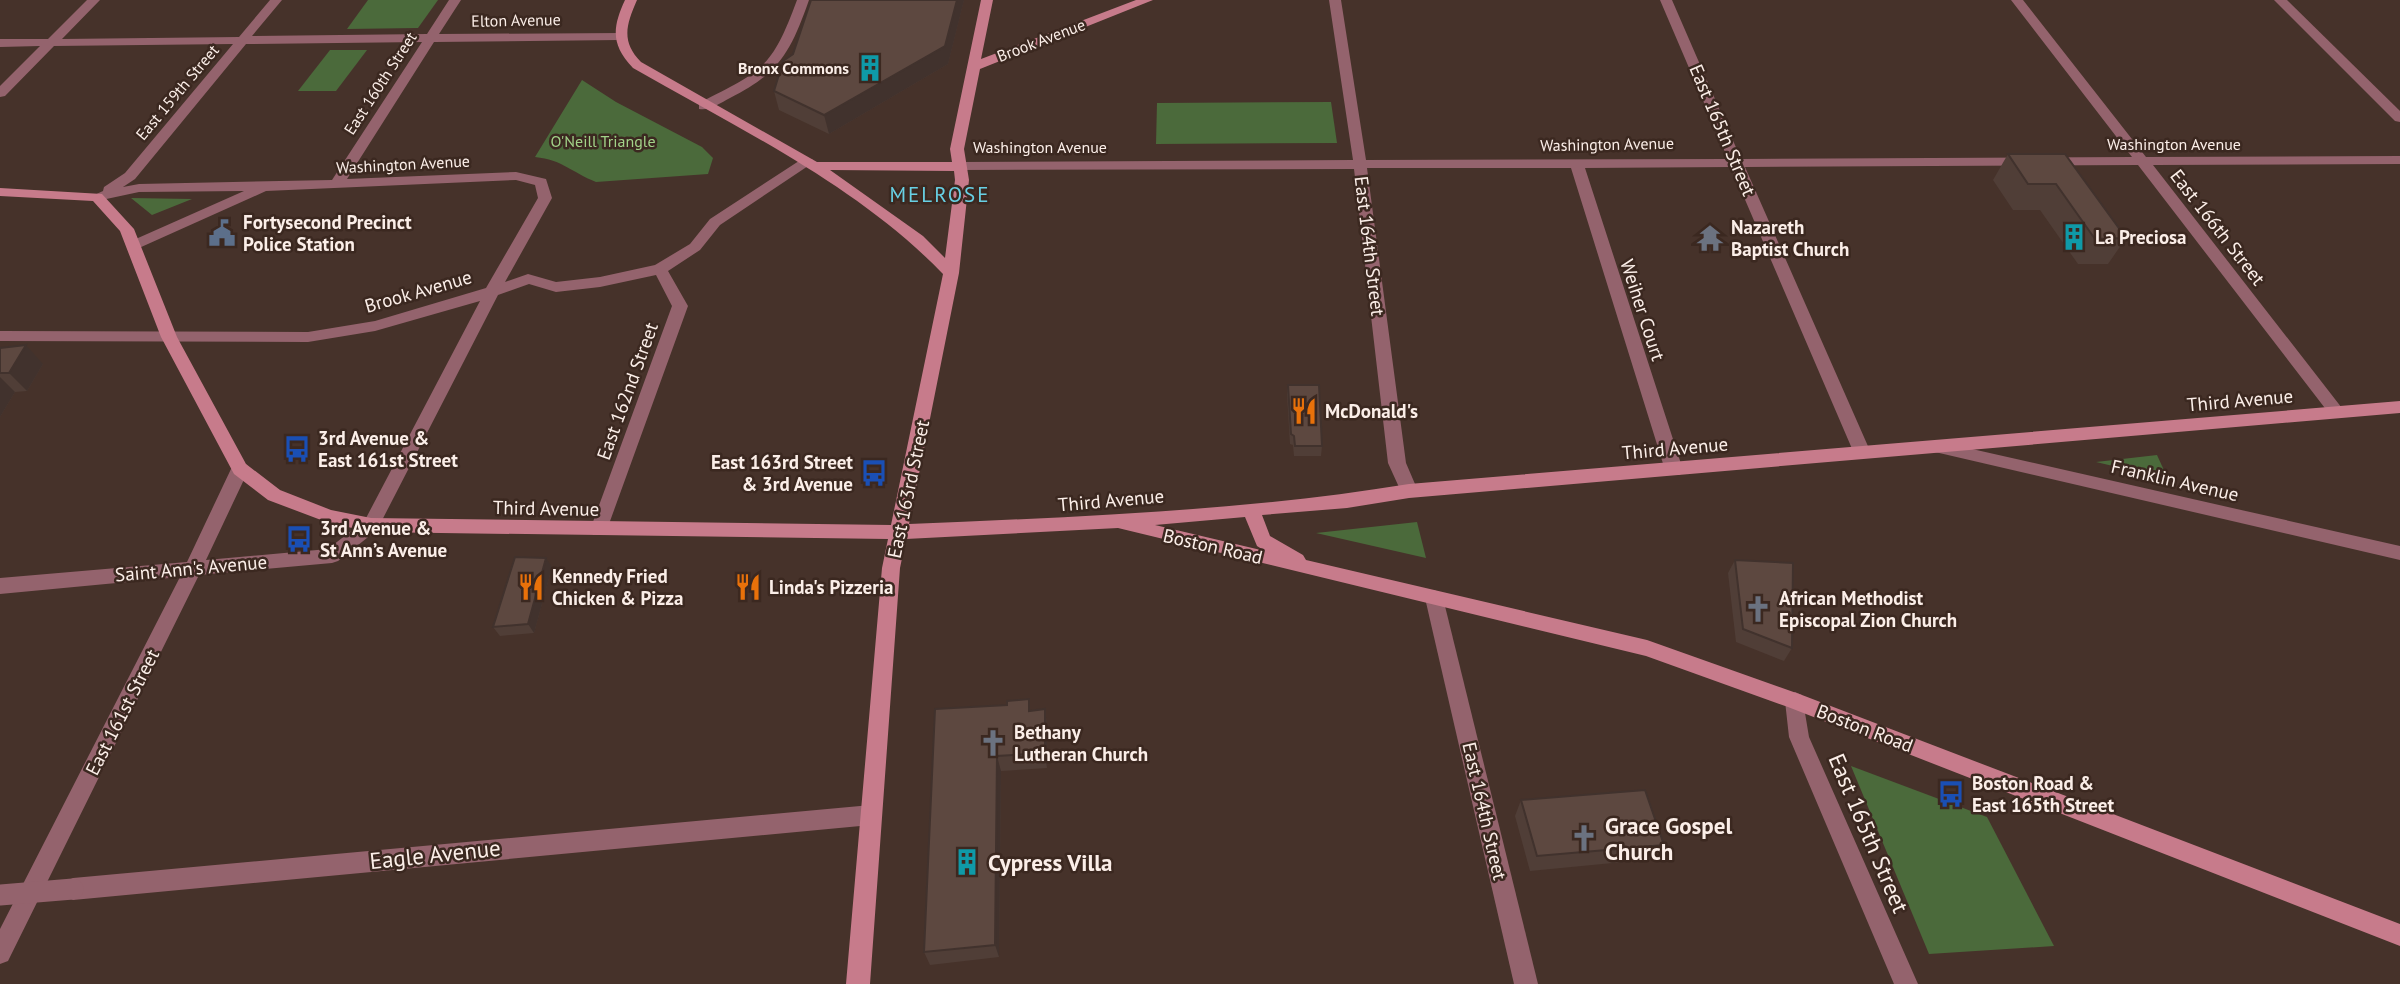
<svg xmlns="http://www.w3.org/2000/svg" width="2400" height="984" font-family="'PT Sans',sans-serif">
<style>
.green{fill:#4b6a3b}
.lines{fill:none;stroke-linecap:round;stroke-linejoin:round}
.street{fill:#94636d;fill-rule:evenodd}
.secondary{fill:#c77b8b;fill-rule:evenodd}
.street-bridge{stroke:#94636d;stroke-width:21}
.wall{fill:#503e37}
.shaded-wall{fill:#41322d}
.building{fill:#5d4840;stroke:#41322d;stroke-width:2}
.labels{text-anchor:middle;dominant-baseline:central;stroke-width:5;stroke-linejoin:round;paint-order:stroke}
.far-street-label{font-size:16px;fill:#fbeee8;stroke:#3b2820}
.far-poi-label{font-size:16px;font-weight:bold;fill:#fbeee8;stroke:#3b2820;text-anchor:end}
.far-park-label{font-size:16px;fill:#a2d389;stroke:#3b2820}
.street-label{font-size:19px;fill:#fbeee8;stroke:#3b2820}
.poi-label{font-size:19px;font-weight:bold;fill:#fbeee8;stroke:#3b2820;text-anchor:start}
.neighbourhood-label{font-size:21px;letter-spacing:2px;fill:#68d0e4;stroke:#3b2820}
.near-poi-label{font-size:23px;font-weight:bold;fill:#fbeee8;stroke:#3b2820;text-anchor:start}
.near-street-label{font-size:23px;fill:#fbeee8;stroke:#3b2820}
</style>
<rect width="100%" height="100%" fill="#46322a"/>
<g class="green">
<polygon points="368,0 438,0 418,28 347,29"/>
<polygon points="330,50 367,50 336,91 298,91"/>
<path d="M582 80 616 102 702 147 713 158 708 174 596 182C571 172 563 160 535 157Z"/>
<polygon points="1331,102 1337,143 1156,144 1157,103"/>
<polygon points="131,198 192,199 152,215"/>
<polygon points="2157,455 2168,479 2096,462"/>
<polygon points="1417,522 1426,558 1316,533"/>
<polygon points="1851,766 1987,817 2054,946 1929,954"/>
</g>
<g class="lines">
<g class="street">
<path d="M87 0H100L62 39 239 37 270 0H282L252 36 427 34 449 0H461L439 34 623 33V39L619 40 434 42 347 179 516 172 546 179 552 198 505 282 528 274 556 282 600 277 655 265 690 244 710 219 802 159H812L814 162 720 225 700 250 668 271 688 306 605 535H593L590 530 672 306 656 275 600 287 556 292 529 284 498 295 377 530 338 561 332 563 199 575 8 961 0 964V929L180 577 0 594V578L187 562 231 469 234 464H246L249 469 206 560 328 549 365 520 480 301 375 331 308 342 0 341V331L308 332 375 321 486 288 538 198 535 185 516 180 266 191 139 248H129L127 245 129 242 244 191 139 192 97 201 90 197 103 191 104 187 125 173 233 44 54 46 5 96 0 97V86L40 46 0 47V39H48ZM422 42 332 180 139 184 123 187 135 179 246 44Z"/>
<path d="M797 0H809C791 51 780 73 730 98 720 103 710 111 699 109V103C763 71 772 68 797 0Z"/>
<polygon points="1329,0 1341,0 1366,160 1728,159 1660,0 1672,0 1741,159 2132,157 2011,0 2023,0 2146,157 2400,156 2400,164 2153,165 2345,412 2343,416 2331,416 2138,165 1745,167 1871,453 1868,458 1856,458 1731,167 1585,168 1683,470 1680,475 1668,475 1665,470 1571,168 1367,168 1406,463 1418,491 1415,496 1403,496 1388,463 1354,169 959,170 952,166 959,162 1353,160"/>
<polygon points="2274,0 2287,0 2400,111 2400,122 2395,121"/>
<polygon points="1941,442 2400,546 2400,560 1935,452 1932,448 1935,444"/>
<polygon points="1434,590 1441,593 1443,598 1538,984 1514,984 1425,598 1427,593"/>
<polygon points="1795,692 1802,695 1809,737 1918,984 1894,984 1789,737 1785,701 1788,695"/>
<polygon points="871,805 878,808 882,815 878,822 871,825 73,900 65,896 62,889 65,882 73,878"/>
</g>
<path class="secondary" d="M625 0H637C626 25 621 42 641 62L817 162H952L950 149 981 0H993L981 59 1136 0H1153L980 69 964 149 969 180 959 273 909 524C1076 517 1244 511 1409 484L2400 401V413L1409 498 1347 508 1262 515 1270 536 1303 555 1306 560 1647 640 1802 695 2400 924V946L1788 707 1646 656 1118 528 906 539 900 568 870 984H846L882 568 888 539 371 532 329 523 268 500 234 474 161 337 120 231 93 201 0 196V188L102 194 134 229 177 337 246 464 280 490 331 510 371 518 891 525 943 274C857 185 739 129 633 68 611 45 612 28 625 0ZM830 170 954 171 955 180 945 258 923 236ZM1245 517 1257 546 1265 551 1155 525Z"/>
<polyline class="street-bridge" points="0,895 73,889"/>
</g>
<g class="wall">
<polygon points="811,0 964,0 948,64 829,134 779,110 774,91 793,54"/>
<polygon points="2008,154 2065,154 2126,238 2108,264 2078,264 2040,210 2013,210 1993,180"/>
<polygon points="0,348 43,364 27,391 15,392 0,417"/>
<polygon points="1288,385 1322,446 1321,456 1294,456 1293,445 1290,444 1287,394"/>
<polygon points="1735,560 1792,648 1784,661 1736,642 1728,573"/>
<polygon points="552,567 534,633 500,636 493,627"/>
<polygon points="935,709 1031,710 1045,709 1047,725 1047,768 1001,771 999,957 930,965 924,952"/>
<polygon points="1521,800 1664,845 1654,859 1530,871 1515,816"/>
</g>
<g class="shaded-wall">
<polygon points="957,0 964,0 948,64 829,134 824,115"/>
<polygon points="26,345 43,364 27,391 9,373"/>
<polygon points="0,377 15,392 0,417"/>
<polygon points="546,558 552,567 534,633 528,624"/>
<polygon points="1045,709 1047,725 1047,768 1045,753"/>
<polygon points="997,756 1001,771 999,957 995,945"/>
</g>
<g class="building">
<polygon points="811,0 957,0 945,46 824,115 774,91 783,61 793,54"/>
<polygon points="2008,154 2065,154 2126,238 2095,239 2056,184 2028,184"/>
<polygon points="26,345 9,373 0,373 0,348"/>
<polygon points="1288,385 1319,385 1322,446 1295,446 1294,436 1291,434"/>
<polygon points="515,557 546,558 528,624 493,627"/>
<polygon points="1735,560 1793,563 1792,648 1743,629"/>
<polygon points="1029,699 1029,711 1045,709 1045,753 997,756 995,945 924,952 935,709 1007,705 1007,701"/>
<polygon points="1645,790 1664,845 1537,856 1521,800"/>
</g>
<defs>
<symbol id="building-bare" viewBox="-9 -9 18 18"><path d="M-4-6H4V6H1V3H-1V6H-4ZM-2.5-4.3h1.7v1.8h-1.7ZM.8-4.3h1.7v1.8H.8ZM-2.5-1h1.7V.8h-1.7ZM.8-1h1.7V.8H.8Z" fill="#0f9aa8" stroke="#3b2820" stroke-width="2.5" paint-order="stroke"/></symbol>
<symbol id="civic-bare" viewBox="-9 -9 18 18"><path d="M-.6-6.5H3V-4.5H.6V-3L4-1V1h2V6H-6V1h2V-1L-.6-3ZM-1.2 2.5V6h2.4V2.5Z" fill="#5c6f8a" stroke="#3b2820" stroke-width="2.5" paint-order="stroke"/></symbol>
<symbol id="temple-bare" viewBox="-9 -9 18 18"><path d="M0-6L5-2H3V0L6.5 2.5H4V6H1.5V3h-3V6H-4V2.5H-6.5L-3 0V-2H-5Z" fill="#6b7280" stroke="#3b2820" stroke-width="2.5" paint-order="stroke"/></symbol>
<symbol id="restaurant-bare" viewBox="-9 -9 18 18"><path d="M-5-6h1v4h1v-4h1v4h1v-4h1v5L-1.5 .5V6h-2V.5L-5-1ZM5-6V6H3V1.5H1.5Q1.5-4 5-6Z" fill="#e8710a" stroke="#3b2820" stroke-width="2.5" paint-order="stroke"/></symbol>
<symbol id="bus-bare" viewBox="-9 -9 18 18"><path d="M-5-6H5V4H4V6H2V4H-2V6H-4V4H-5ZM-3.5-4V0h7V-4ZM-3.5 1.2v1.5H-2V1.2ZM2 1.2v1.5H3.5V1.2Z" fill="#1a4fb4" stroke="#3b2820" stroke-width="2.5" paint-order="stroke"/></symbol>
<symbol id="church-bare" viewBox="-9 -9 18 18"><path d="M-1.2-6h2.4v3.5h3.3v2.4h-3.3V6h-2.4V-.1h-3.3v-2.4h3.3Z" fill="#6b7280" stroke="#3b2820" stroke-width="2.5" paint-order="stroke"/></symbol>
</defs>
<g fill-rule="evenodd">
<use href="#building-bare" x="851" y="49" width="38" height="38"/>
<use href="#civic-bare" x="203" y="214" width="38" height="38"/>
<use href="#building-bare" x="2055" y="218" width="38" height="38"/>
<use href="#temple-bare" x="1691" y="219" width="38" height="38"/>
<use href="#restaurant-bare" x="1285" y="392" width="38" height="38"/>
<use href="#bus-bare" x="278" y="430" width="38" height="38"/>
<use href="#bus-bare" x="855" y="454" width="38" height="38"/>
<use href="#bus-bare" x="280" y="520" width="38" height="38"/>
<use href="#restaurant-bare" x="512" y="568" width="38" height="38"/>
<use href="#restaurant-bare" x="729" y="568" width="38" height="38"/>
<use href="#church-bare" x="1739" y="590" width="38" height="38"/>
<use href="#church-bare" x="974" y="724" width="38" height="38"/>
<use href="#bus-bare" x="1932" y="775" width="38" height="38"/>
<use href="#church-bare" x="1565" y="819" width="38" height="38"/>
<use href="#building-bare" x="948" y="843" width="38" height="38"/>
</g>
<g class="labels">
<g class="far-street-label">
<text transform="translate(516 20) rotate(-1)">Elton Avenue</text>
<text transform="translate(1041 40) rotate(-21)">Brook Avenue</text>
<text transform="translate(380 83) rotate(-57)">East 160th Street</text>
<text transform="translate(177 92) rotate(-50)">East 159th Street</text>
<text transform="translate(1607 144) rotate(-1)">Washington Avenue</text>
<text x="2174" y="144">Washington Avenue</text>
<text x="1040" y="147">Washington Avenue</text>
<text transform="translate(403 164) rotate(-3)">Washington Avenue</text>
</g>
<g class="far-poi-label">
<text x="849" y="68">Bronx Commons</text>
</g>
<g class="far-park-label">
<text x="603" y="141">O'Neill Triangle</text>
</g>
<g class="street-label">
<text transform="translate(1723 130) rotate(67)">East 165th Street</text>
<text transform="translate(2218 227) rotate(52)">East 166th Street</text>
<text transform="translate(1370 246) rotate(83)">East 164th Street</text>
<text transform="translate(418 291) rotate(-16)">Brook Avenue</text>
<text transform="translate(1643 310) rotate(72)">Weiher Court</text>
<text transform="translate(627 391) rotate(-70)">East 162nd Street</text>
<text transform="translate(2240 400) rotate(-5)">Third Avenue</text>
<text transform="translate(1675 448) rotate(-5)">Third Avenue</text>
<text transform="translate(2175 480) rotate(13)">Franklin Avenue</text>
<text transform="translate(908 489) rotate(-78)">East 163rd Street</text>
<text transform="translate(1111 500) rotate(-5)">Third Avenue</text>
<text transform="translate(546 508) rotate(1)">Third Avenue</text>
<text transform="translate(1213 546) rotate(13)">Boston Road</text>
<text transform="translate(191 568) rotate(-5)">Saint Ann's Avenue</text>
<text transform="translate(122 712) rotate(-63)">East 161st Street</text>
<text transform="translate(1865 728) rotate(21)">Boston Road</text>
<text transform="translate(1485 811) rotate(77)">East 164th Street</text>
</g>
<g class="poi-label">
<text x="243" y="222">Fortysecond Precinct<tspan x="243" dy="22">Police Station</tspan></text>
<text x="1731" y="227">Nazareth<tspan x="1731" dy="22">Baptist Church</tspan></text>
<text x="2095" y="237">La Preciosa</text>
<text x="1325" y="411">McDonald's</text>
<text x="318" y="438">3rd Avenue &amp;<tspan x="318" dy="22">East 161st Street</tspan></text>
<text x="853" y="462" text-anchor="end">East 163rd Street<tspan x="853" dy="22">&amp; 3rd Avenue</tspan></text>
<text x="320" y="528">3rd Avenue &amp;<tspan x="320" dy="22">St Ann’s Avenue</tspan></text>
<text x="552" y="576">Kennedy Fried<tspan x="552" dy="22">Chicken &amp; Pizza</tspan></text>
<text x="769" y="587">Linda's Pizzeria</text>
<text x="1779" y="598">African Methodist<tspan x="1779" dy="22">Episcopal Zion Church</tspan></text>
<text x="1014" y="732">Bethany<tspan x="1014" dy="22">Lutheran Church</tspan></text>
<text x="1972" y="783">Boston Road &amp;<tspan x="1972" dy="22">East 165th Street</tspan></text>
</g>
<g class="neighbourhood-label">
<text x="940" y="194">MELROSE</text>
</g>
<g class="near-poi-label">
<text x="1605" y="825">Grace Gospel<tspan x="1605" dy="26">Church</tspan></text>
<text x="988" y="862">Cypress Villa</text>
</g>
<g class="near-street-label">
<text transform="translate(1869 833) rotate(67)">East 165th Street</text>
<text transform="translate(435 854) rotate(-6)">Eagle Avenue</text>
</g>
</g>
</svg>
